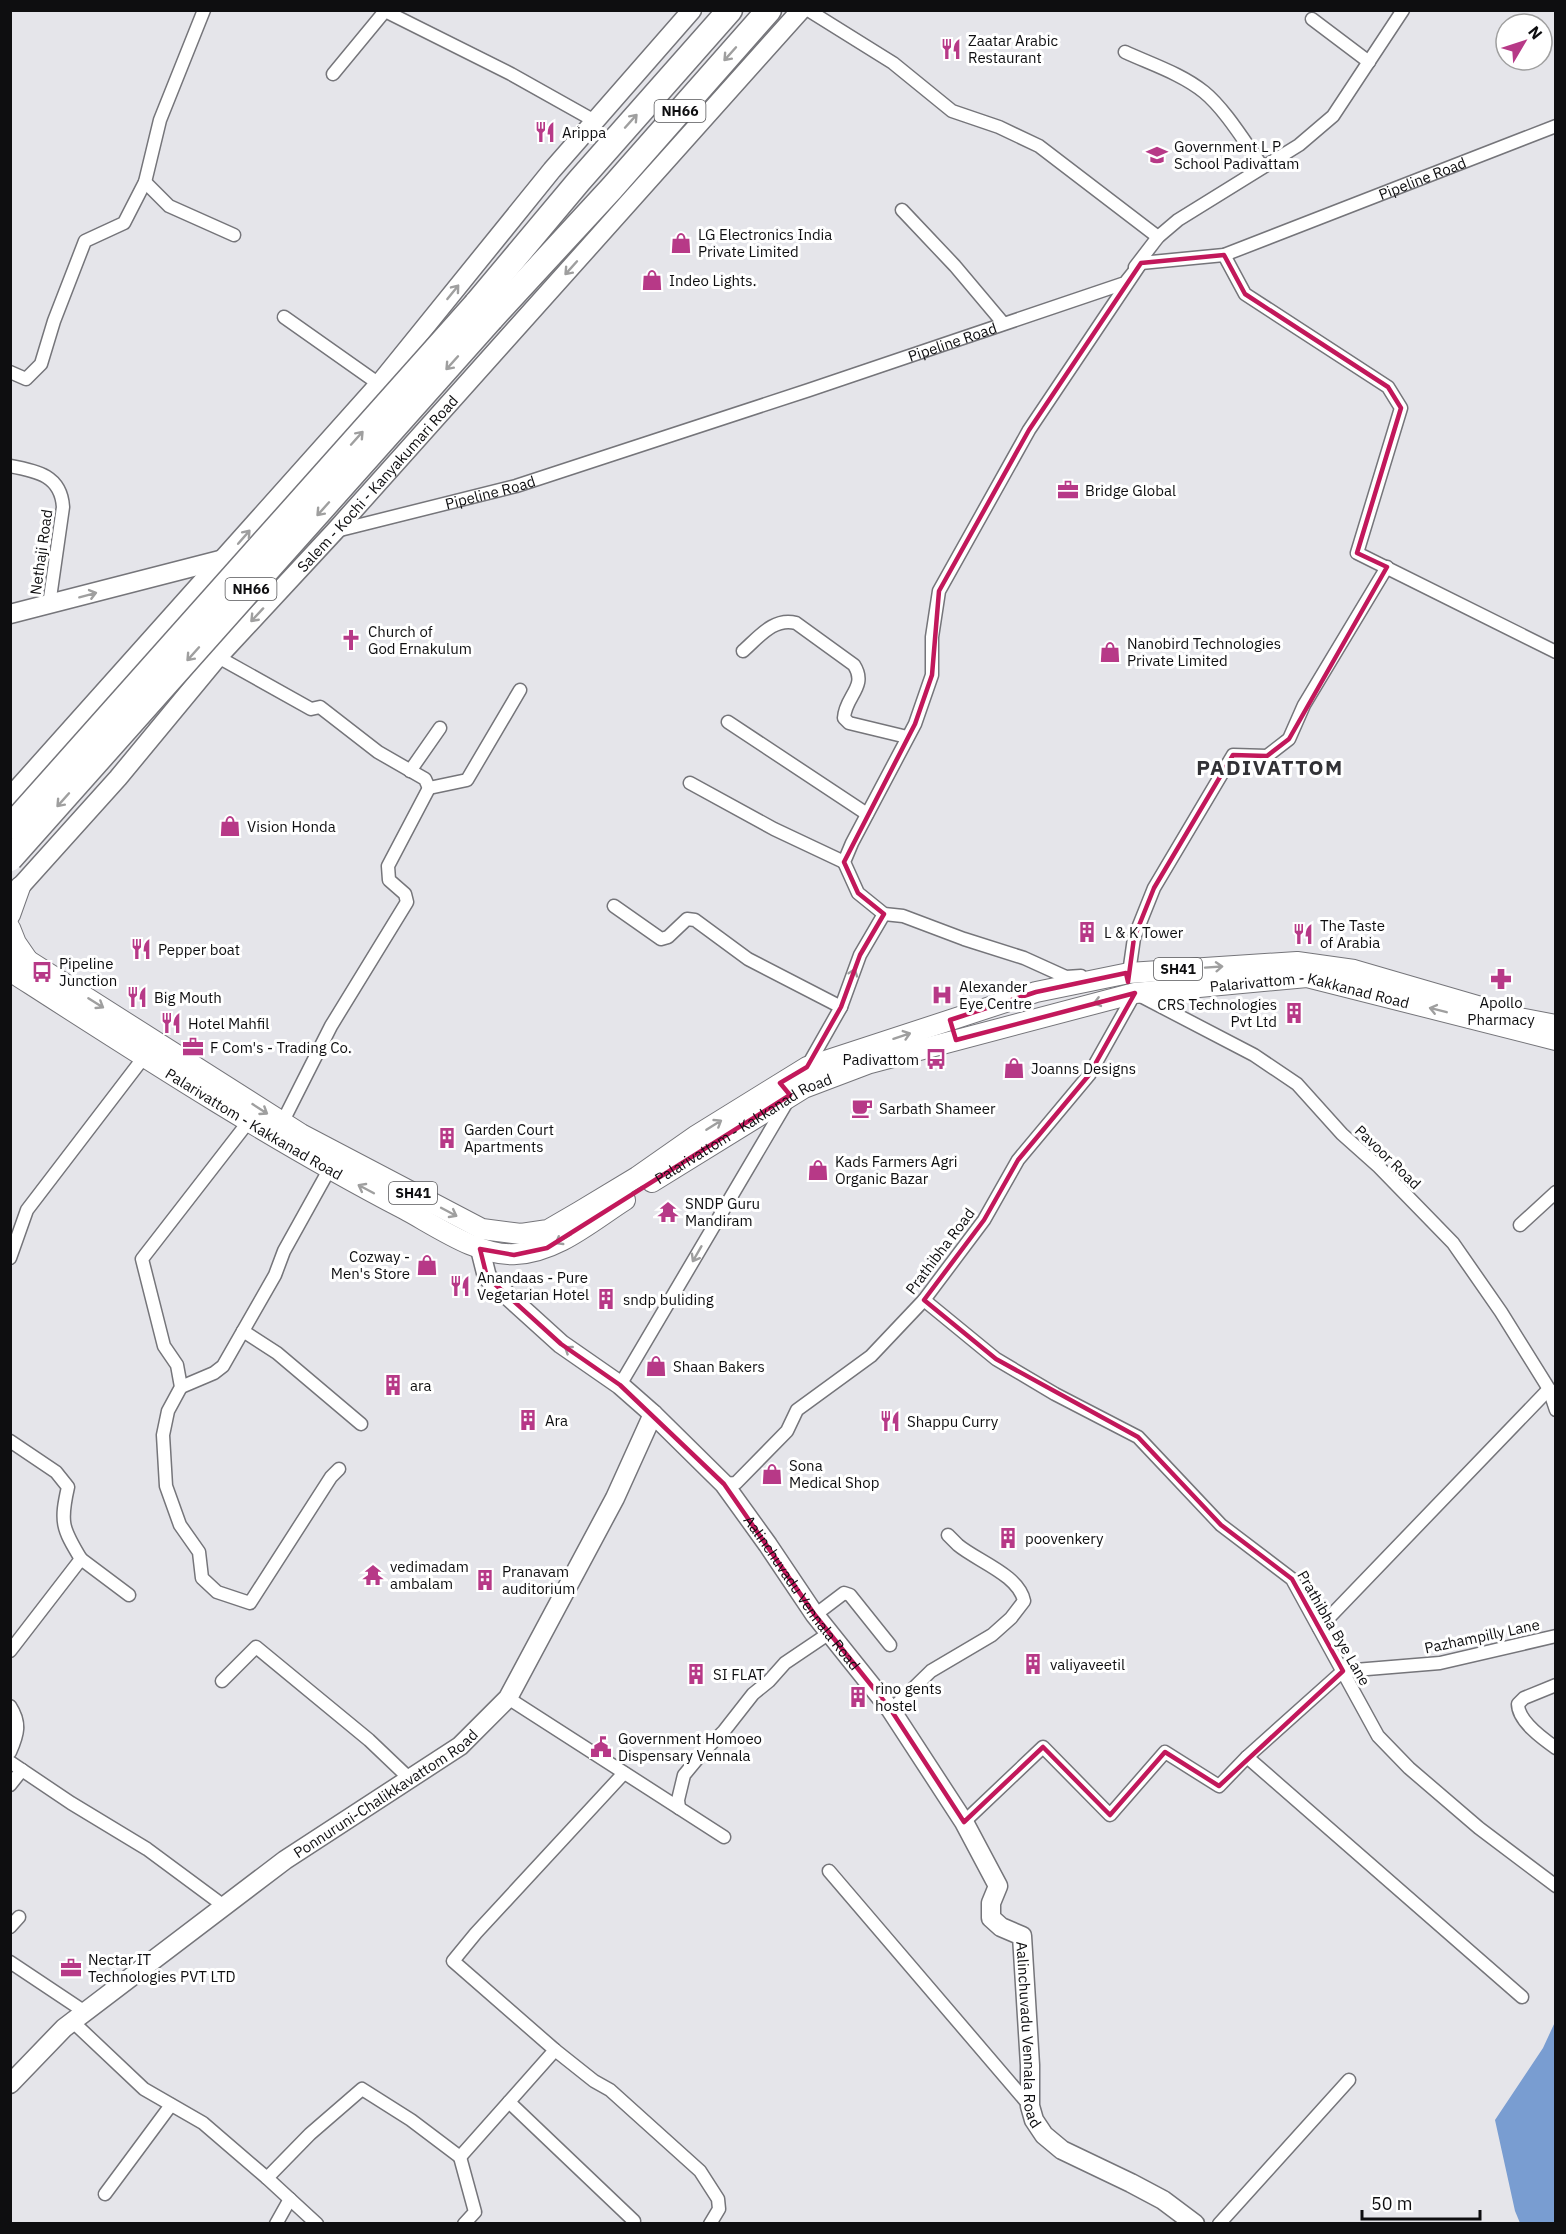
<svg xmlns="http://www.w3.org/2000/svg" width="1566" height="2234" font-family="'IBM Plex Sans',sans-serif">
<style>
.water{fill:#799dd1}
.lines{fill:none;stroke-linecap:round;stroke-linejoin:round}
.street-casing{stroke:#75757a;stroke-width:15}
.secondary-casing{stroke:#75757a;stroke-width:21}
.primary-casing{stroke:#75757a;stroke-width:22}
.highway-casing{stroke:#75757a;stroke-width:27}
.street{stroke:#fff;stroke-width:12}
.secondary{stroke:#fff;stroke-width:18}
.primary{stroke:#fff;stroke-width:20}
.highway{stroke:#fff;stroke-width:24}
.highway-bridge-casing{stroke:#75757a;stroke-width:27;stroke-linecap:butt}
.highway-bridge{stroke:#fff;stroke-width:24}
.oneway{stroke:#9f9f9f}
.marked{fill:none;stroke:#c2185b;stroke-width:4.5;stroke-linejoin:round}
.labels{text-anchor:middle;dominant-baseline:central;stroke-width:6;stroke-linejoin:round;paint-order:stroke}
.shield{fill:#fff;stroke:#565658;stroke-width:1.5}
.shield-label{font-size:14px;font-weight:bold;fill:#0e0e10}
.poi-label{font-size:15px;fill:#0e0e10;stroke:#fff;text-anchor:start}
.street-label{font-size:15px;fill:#0e0e10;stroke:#fff}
.district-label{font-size:21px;font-weight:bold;letter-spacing:1.5px;fill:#323236;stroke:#fff}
</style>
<rect width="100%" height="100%" fill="#e5e5ea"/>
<polygon class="water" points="1555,2022 1555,2223 1520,2223 1515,2211 1495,2120 1543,2048"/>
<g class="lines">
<defs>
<g id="street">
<polyline points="383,10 511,74 593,120"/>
<polyline points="808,10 893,63 952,111 999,127 1039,146 1158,237"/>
<polyline points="1312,19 1369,62"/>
<path d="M1125 52C1151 64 1182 74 1204 92 1225 109 1246 144 1262 166"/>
<polyline points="333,74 385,11"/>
<polyline points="145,182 169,206 234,235"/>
<polyline points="902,210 955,266 1003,323"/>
<polyline points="1224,255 1245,294 1388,387 1401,408 1357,553 1556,652"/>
<polyline points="1135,267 1158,237 1178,220 1299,145 1333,116 1403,10"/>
<polyline points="284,317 379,384"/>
<polyline points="10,372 26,379 41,364 54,321 85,241 124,223 145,182 160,120 204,10"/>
<path d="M10 466C38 471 61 476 63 507L49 605"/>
<path id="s1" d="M336 531 516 486 809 390 1125 283 1141 263 1224 255 1556 126"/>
<path d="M743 651C759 637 774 617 796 623L854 665C868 687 845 696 844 718L849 723 907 737"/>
<polyline points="218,657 311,709 320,707 378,752 425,779 429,788 467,780 520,690"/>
<polyline points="728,722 867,814"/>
<polyline points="410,771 440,728"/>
<polyline points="690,783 774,829 844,862"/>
<polyline points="614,906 661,939 668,937 687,919 695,920 748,959 841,1007"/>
<polyline points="1123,973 1129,973 1134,938 1154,888 1233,755 1267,756 1289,739 1304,705 1387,567"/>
<polyline points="1081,976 1066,977 1024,958 964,939 903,916 884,914 858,893 844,862 852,843 915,724 932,675 932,637 939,591 1029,430 1141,263"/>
<polyline points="807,1067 841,1007 860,955 884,914"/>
<polyline points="249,1121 142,1259 164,1346 177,1365 181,1387 168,1411 163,1435 166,1486 180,1525 199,1552 202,1578 217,1592 250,1603 331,1477 339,1469"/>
<polyline points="282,1123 331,1026 407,902 405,894 389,880 388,866 429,788"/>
<polyline points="1520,1225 1556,1192"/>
<polyline points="10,1258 27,1210 144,1057"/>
<polyline points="924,1300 996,1359 1055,1394 1138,1437 1221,1525 1292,1579 1378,1736 1409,1768 1479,1828 1556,1886"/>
<polyline points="243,1331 277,1353 361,1424"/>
<polyline points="620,1385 787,1102"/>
<polyline points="181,1387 214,1373 223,1366 275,1275 284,1251 329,1170"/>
<path d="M10 1441 56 1472 68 1487C60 1522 62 1528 81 1559"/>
<polyline points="724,1484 736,1483 787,1431 797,1410 871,1356 924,1300 984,1220 1018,1160 1089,1075 1135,993 1254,1055 1297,1084 1342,1134 1379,1167 1453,1243 1501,1312 1549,1389 1556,1410"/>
<polyline points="815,1615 844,1593 850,1595 890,1645"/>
<polyline points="1319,1628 1549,1389"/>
<polyline points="10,1651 81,1559 129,1595"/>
<polyline points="222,1681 256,1647 369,1740 410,1779"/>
<path d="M1556 1685 1524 1698 1518 1704C1518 1721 1543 1739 1556 1748"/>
<polyline points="508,1698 724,1837"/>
<path d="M10 1706C21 1723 18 1734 10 1752"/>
<path d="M891 1710 931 1671 992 1635 1011 1618 1024 1601C1019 1575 977 1561 958 1545 955 1542 951 1538 948 1535"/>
<polyline points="1247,1757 1522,1997"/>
<polyline points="10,1762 71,1803 147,1849 224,1906"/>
<polyline points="10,1785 22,1770"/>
<polyline points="679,1808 678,1800 684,1775 703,1752 724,1731 753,1694 769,1681 785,1663 828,1634"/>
<polyline points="964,1822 1043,1747 1110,1815 1165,1752 1219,1786 1247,1757 1343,1671 1440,1663 1556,1636"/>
<polyline points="829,1871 1030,2106"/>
<polyline points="10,1927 19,1917"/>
<polyline points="10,1962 85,2012"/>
<polyline points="72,2021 144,2089 203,2123 267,2178 310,2134 362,2089 411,2120 460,2157 555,2050 453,1961 476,1933 624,1773"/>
<polyline points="555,2050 594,2081 610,2090 700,2171 718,2199 719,2209 710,2224"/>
<polyline points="509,2102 634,2221"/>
<polyline points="460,2157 475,2212 464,2224"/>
<polyline points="267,2178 317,2224"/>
<polyline points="105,2194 171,2105"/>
<polyline points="276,2224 290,2199"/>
<polyline points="1219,2224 1349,2080"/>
</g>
<g id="secondary">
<polyline points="10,614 224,559"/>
<polyline points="10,797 379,384 552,170 692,10"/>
<path id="s2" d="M10 898 118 778 218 657 335 531 801 10"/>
<path id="s3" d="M480 1249 487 1277 561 1344 620 1385 653 1414 724 1484 768 1545 815 1615 891 1710 964 1822 998 1886 991 1903V1918L1001 1927 1022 1936 1030 2065V2106L1034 2120 1044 2135 1062 2150 1131 2183 1163 2200 1195 2224"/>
<path id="s4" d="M10 2084 64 2028 285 1860 460 1746 508 1698 615 1498 653 1414"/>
</g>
<g id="primary">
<polyline points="10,915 20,887"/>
<polyline points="10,928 16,943 27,959"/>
<polyline points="10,949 301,1134 482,1229 521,1234 548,1230 579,1212 637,1177 697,1135 807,1067 1036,992 1129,973 1297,962 1354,970 1519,1018 1556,1025"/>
<path id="s5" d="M10 971C139 1054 268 1138 404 1209 436 1226 479 1257 516 1254 557 1252 592 1221 625 1200"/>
<path id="s6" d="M652 1182 804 1088 870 1063 1135 993 1307 977 1556 1040"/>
</g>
<g id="highway">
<polyline points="476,304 579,181 730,10"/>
<polyline points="491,319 612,188 769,10"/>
</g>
</defs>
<use href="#street" class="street-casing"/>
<use href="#secondary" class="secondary-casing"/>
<use href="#primary" class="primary-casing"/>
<use href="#highway" class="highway-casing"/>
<use href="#street" class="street"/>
<use href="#secondary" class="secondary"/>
<use href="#primary" class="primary"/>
<use href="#highway" class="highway"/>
<defs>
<g id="highway-bridge">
<polyline points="10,827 476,304"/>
<polyline points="10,859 491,319"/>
</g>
</defs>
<use href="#highway-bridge" class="highway-bridge-casing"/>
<use href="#highway-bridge" class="highway-bridge"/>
</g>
<defs><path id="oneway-shaft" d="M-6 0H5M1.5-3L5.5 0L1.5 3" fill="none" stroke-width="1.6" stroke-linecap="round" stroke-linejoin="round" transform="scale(1.5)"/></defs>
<g class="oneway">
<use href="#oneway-shaft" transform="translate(730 54) rotate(132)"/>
<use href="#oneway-shaft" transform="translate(631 121) rotate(-48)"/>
<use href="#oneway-shaft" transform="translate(571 268) rotate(132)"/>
<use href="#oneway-shaft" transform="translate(453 292) rotate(-51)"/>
<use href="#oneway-shaft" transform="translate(452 363) rotate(132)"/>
<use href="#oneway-shaft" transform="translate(357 438) rotate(-48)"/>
<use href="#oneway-shaft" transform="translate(323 509) rotate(132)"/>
<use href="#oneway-shaft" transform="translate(244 537) rotate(-49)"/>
<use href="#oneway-shaft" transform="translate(88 595) rotate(-15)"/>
<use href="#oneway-shaft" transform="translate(257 615) rotate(133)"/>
<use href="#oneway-shaft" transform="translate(193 654) rotate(132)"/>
<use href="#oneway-shaft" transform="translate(63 800) rotate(132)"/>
<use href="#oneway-shaft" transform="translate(1214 967) rotate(-4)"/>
<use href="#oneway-shaft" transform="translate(852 977) rotate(-70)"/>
<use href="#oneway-shaft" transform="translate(1102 1001) rotate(165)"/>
<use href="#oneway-shaft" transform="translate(96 1003) rotate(32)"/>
<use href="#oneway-shaft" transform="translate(1438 1010) rotate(-166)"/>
<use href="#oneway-shaft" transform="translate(902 1036) rotate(-18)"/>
<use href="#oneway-shaft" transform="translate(260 1109) rotate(33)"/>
<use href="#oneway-shaft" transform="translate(714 1125) rotate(-32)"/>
<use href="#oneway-shaft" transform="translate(366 1189) rotate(-152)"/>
<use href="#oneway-shaft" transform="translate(449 1212) rotate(28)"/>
<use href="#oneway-shaft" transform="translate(563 1239) rotate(150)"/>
<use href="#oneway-shaft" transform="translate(697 1254) rotate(120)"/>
<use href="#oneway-shaft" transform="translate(572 1352) rotate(-145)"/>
</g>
<path class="marked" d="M1224 255 1245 294 1388 387 1401 408 1357 553 1387 567 1289 739 1267 756 1233 755 1154 888 1134 938 1128 982 1126 973 1036 992 950 1020 956 1040 1135 993 1089 1075 1018 1160 984 1220 924 1300 996 1359 1138 1437 1221 1525 1292 1579 1343 1671 1219 1786 1165 1752 1110 1815 1043 1747 964 1822 891 1710 815 1615 724 1484 620 1385 561 1344 487 1277 480 1249 514 1255 547 1248 790 1095 780 1083 807 1067 841 1007 860 955 884 914 858 893 844 862 915 724 932 675 939 591 1029 430 1141 263Z"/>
<defs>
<symbol id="restaurant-bare" viewBox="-9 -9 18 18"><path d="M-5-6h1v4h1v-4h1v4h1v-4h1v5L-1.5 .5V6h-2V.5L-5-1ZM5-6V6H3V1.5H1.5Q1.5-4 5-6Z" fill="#b73987" stroke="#fff" stroke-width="2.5" paint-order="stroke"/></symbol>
<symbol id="school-bare" viewBox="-9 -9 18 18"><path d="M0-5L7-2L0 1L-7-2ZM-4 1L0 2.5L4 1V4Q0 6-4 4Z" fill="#b73987" stroke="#fff" stroke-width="2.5" paint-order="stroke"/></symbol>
<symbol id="shop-bare" viewBox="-9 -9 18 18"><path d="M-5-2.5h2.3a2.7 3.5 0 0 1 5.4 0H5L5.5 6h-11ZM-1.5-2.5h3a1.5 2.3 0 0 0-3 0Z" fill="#b73987" stroke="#fff" stroke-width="2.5" paint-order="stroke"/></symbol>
<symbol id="office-bare" viewBox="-9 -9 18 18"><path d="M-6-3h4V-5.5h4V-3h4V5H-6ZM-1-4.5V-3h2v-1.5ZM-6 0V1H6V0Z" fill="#b73987" stroke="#fff" stroke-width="2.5" paint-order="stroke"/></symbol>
<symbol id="church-bare" viewBox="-9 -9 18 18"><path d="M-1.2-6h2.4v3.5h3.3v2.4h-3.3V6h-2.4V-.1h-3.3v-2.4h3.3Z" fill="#b73987" stroke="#fff" stroke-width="2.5" paint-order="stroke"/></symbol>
<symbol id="building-bare" viewBox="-9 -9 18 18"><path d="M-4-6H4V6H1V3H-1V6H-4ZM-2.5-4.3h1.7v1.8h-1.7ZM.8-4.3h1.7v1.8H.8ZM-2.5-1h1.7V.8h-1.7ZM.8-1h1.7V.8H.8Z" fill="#b73987" stroke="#fff" stroke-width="2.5" paint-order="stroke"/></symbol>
<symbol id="bus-bare" viewBox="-9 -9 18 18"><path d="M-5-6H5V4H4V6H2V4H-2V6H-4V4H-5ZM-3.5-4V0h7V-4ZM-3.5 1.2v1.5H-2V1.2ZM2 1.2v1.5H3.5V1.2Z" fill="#b73987" stroke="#fff" stroke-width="2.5" paint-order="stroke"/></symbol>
<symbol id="pharmacy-bare" viewBox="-9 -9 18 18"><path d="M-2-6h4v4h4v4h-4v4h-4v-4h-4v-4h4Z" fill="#b73987" stroke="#fff" stroke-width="2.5" paint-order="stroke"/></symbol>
<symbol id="hospital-bare" viewBox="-9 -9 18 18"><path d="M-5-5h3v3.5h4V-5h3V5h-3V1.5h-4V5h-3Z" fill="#b73987" stroke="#fff" stroke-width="2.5" paint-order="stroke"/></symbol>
<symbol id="cafe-bare" viewBox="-9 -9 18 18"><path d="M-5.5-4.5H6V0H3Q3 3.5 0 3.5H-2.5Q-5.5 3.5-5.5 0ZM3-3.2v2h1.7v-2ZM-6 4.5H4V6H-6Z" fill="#b73987" stroke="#fff" stroke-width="2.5" paint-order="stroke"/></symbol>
<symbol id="temple-bare" viewBox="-9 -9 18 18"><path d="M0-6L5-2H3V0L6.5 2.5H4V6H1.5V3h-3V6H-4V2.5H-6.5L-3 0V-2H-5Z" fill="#b73987" stroke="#fff" stroke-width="2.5" paint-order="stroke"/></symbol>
<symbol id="civic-bare" viewBox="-9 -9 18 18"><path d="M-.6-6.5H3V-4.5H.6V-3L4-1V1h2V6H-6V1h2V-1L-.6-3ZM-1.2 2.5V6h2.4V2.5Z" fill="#b73987" stroke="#fff" stroke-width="2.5" paint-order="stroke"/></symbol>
</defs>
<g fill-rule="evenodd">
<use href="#restaurant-bare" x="936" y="34" width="30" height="30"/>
<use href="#restaurant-bare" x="530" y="117" width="30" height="30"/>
<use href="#school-bare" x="1142" y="140" width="30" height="30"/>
<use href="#shop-bare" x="666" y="228" width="30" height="30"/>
<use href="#shop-bare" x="637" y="265" width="30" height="30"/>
<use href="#office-bare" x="1053" y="475" width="30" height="30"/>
<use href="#church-bare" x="336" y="625" width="30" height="30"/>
<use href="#shop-bare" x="1095" y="637" width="30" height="30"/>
<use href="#shop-bare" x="215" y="811" width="30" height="30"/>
<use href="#building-bare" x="1072" y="917" width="30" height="30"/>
<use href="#restaurant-bare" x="1288" y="919" width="30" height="30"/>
<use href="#restaurant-bare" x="126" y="934" width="30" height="30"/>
<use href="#bus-bare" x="27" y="957" width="30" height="30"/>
<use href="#pharmacy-bare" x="1486" y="964" width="30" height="30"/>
<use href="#hospital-bare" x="927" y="980" width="30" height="30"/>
<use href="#restaurant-bare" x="122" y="982" width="30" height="30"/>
<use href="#building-bare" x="1279" y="998" width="30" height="30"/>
<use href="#restaurant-bare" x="156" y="1008" width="30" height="30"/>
<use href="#office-bare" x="178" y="1032" width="30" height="30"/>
<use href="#bus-bare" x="921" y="1044" width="30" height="30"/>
<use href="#shop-bare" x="999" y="1053" width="30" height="30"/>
<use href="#cafe-bare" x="847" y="1093" width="30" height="30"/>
<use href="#building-bare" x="432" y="1123" width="30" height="30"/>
<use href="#shop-bare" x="803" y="1155" width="30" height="30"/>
<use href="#temple-bare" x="653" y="1197" width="30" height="30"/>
<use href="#shop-bare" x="412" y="1250" width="30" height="30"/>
<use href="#restaurant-bare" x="445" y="1271" width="30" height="30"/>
<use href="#building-bare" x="591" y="1284" width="30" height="30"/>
<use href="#shop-bare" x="641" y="1351" width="30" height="30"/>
<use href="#building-bare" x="378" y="1370" width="30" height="30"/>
<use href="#building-bare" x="513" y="1405" width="30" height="30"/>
<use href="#restaurant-bare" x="875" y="1406" width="30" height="30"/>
<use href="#shop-bare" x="757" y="1459" width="30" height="30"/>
<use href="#building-bare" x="993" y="1523" width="30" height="30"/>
<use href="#temple-bare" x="358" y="1560" width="30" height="30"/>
<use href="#building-bare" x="470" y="1565" width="30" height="30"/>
<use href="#building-bare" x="1018" y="1649" width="30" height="30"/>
<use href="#building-bare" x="681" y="1659" width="30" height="30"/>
<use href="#building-bare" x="843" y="1682" width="30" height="30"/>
<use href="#civic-bare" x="586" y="1732" width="30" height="30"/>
<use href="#office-bare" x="56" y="1953" width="30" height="30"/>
</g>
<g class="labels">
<g class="shield">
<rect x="654.5" y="100" width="51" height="22" rx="4.5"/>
<rect x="225.5" y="578" width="51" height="22" rx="4.5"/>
<rect x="1154" y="958" width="48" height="22" rx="4.5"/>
<rect x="389" y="1182" width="48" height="22" rx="4.5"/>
</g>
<g class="shield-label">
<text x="680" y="111">NH66</text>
<text x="251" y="589">NH66</text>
<text x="1178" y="969">SH41</text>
<text x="413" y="1193">SH41</text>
</g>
<g class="poi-label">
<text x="968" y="40">Zaatar Arabic<tspan x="968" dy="17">Restaurant</tspan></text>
<text x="562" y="132">Arippa</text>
<text x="1174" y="146">Government L P<tspan x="1174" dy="17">School Padivattam</tspan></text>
<text x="698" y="234">LG Electronics India<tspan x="698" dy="17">Private Limited</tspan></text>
<text x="669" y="280">Indeo Lights.</text>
<text x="1085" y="490">Bridge Global</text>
<text x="368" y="631">Church of<tspan x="368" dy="17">God Ernakulum</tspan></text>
<text x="1127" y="643">Nanobird Technologies<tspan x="1127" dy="17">Private Limited</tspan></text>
<text x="247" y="826">Vision Honda</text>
<text x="1320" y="925">The Taste<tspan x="1320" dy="17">of Arabia</tspan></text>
<text x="1104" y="932">L &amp; K Tower</text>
<text x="158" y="949">Pepper boat</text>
<text x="59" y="963">Pipeline<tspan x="59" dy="17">Junction</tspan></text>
<text x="959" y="986">Alexander<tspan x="959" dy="17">Eye Centre</tspan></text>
<text x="154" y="997">Big Mouth</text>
<text x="1501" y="1002" text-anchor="middle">Apollo<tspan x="1501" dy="17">Pharmacy</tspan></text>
<text x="1277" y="1004" text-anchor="end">CRS Technologies<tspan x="1277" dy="17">Pvt Ltd</tspan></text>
<text x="188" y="1023">Hotel Mahfil</text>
<text x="210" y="1047">F Com's - Trading Co.</text>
<text x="919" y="1059" text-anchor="end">Padivattom</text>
<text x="1031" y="1068">Joanns Designs</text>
<text x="879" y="1108">Sarbath Shameer</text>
<text x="464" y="1129">Garden Court<tspan x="464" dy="17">Apartments</tspan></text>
<text x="835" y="1161">Kads Farmers Agri<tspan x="835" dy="17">Organic Bazar</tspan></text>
<text x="685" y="1203">SNDP Guru<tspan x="685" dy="17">Mandiram</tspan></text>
<text x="410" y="1256" text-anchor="end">Cozway -<tspan x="410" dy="17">Men's Store</tspan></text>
<text x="477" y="1277">Anandaas - Pure<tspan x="477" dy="17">Vegetarian Hotel</tspan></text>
<text x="623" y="1299">sndp buliding</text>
<text x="673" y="1366">Shaan Bakers</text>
<text x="410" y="1385">ara</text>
<text x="545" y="1420">Ara</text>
<text x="907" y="1421">Shappu Curry</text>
<text x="789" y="1465">Sona<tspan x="789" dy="17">Medical Shop</tspan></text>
<text x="1025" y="1538">poovenkery</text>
<text x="390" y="1566">vedimadam<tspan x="390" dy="17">ambalam</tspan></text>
<text x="502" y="1571">Pranavam<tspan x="502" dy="17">auditorium</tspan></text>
<text x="1050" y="1664">valiyaveetil</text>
<text x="713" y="1674">SI FLAT</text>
<text x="875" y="1688">rino gents<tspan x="875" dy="17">hostel</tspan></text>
<text x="618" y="1738">Government Homoeo<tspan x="618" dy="17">Dispensary Vennala</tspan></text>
<text x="88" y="1959">Nectar IT<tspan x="88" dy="17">Technologies PVT LTD</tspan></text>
</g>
<g class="street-label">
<text stroke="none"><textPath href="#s1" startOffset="1149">Pipeline Road</textPath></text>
<text stroke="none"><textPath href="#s1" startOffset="645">Pipeline Road</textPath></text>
<text stroke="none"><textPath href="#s2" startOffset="554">Salem - Kochi - Kanyakumari Road</textPath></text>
<text stroke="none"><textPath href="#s1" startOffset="159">Pipeline Road</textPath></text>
<text transform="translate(41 552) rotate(-82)">Nethaji Road</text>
<text stroke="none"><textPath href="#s6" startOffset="700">Palarivattom - Kakkanad Road</textPath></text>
<text stroke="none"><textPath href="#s5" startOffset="288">Palarivattom - Kakkanad Road</textPath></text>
<text stroke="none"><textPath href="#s6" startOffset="106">Palarivattom - Kakkanad Road</textPath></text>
<text transform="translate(1388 1157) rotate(44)">Pavoor Road</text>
<text transform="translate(940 1251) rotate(-53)">Prathibha Road</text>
<text stroke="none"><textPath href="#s3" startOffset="478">Aalinchuvadu Vennala Road</textPath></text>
<text transform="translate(1334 1628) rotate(60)">Prathibha Bye Lane</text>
<text transform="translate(1482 1636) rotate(-12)">Pazhampilly Lane</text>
<text stroke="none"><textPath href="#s4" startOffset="476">Ponnuruni-Chalikkavattom Road</textPath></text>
<text stroke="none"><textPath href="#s3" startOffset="1000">Aalinchuvadu Vennala Road</textPath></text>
</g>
<g class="district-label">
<text x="1270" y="767">PADIVATTOM</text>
</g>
</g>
<rect width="1566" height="2234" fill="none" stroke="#0e0e10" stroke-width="24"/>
<g transform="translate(1524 42) rotate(51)"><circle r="28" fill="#ffffff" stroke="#9f9f9f" stroke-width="1.5"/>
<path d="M0-4.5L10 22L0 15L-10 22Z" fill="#b73987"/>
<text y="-9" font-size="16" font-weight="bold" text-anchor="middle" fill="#0e0e10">N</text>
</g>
<path d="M1362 2210v9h118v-9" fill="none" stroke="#0e0e10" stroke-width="3"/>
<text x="1371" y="2210" font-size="18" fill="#0e0e10" stroke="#ffffff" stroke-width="4.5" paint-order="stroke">50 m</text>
</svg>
